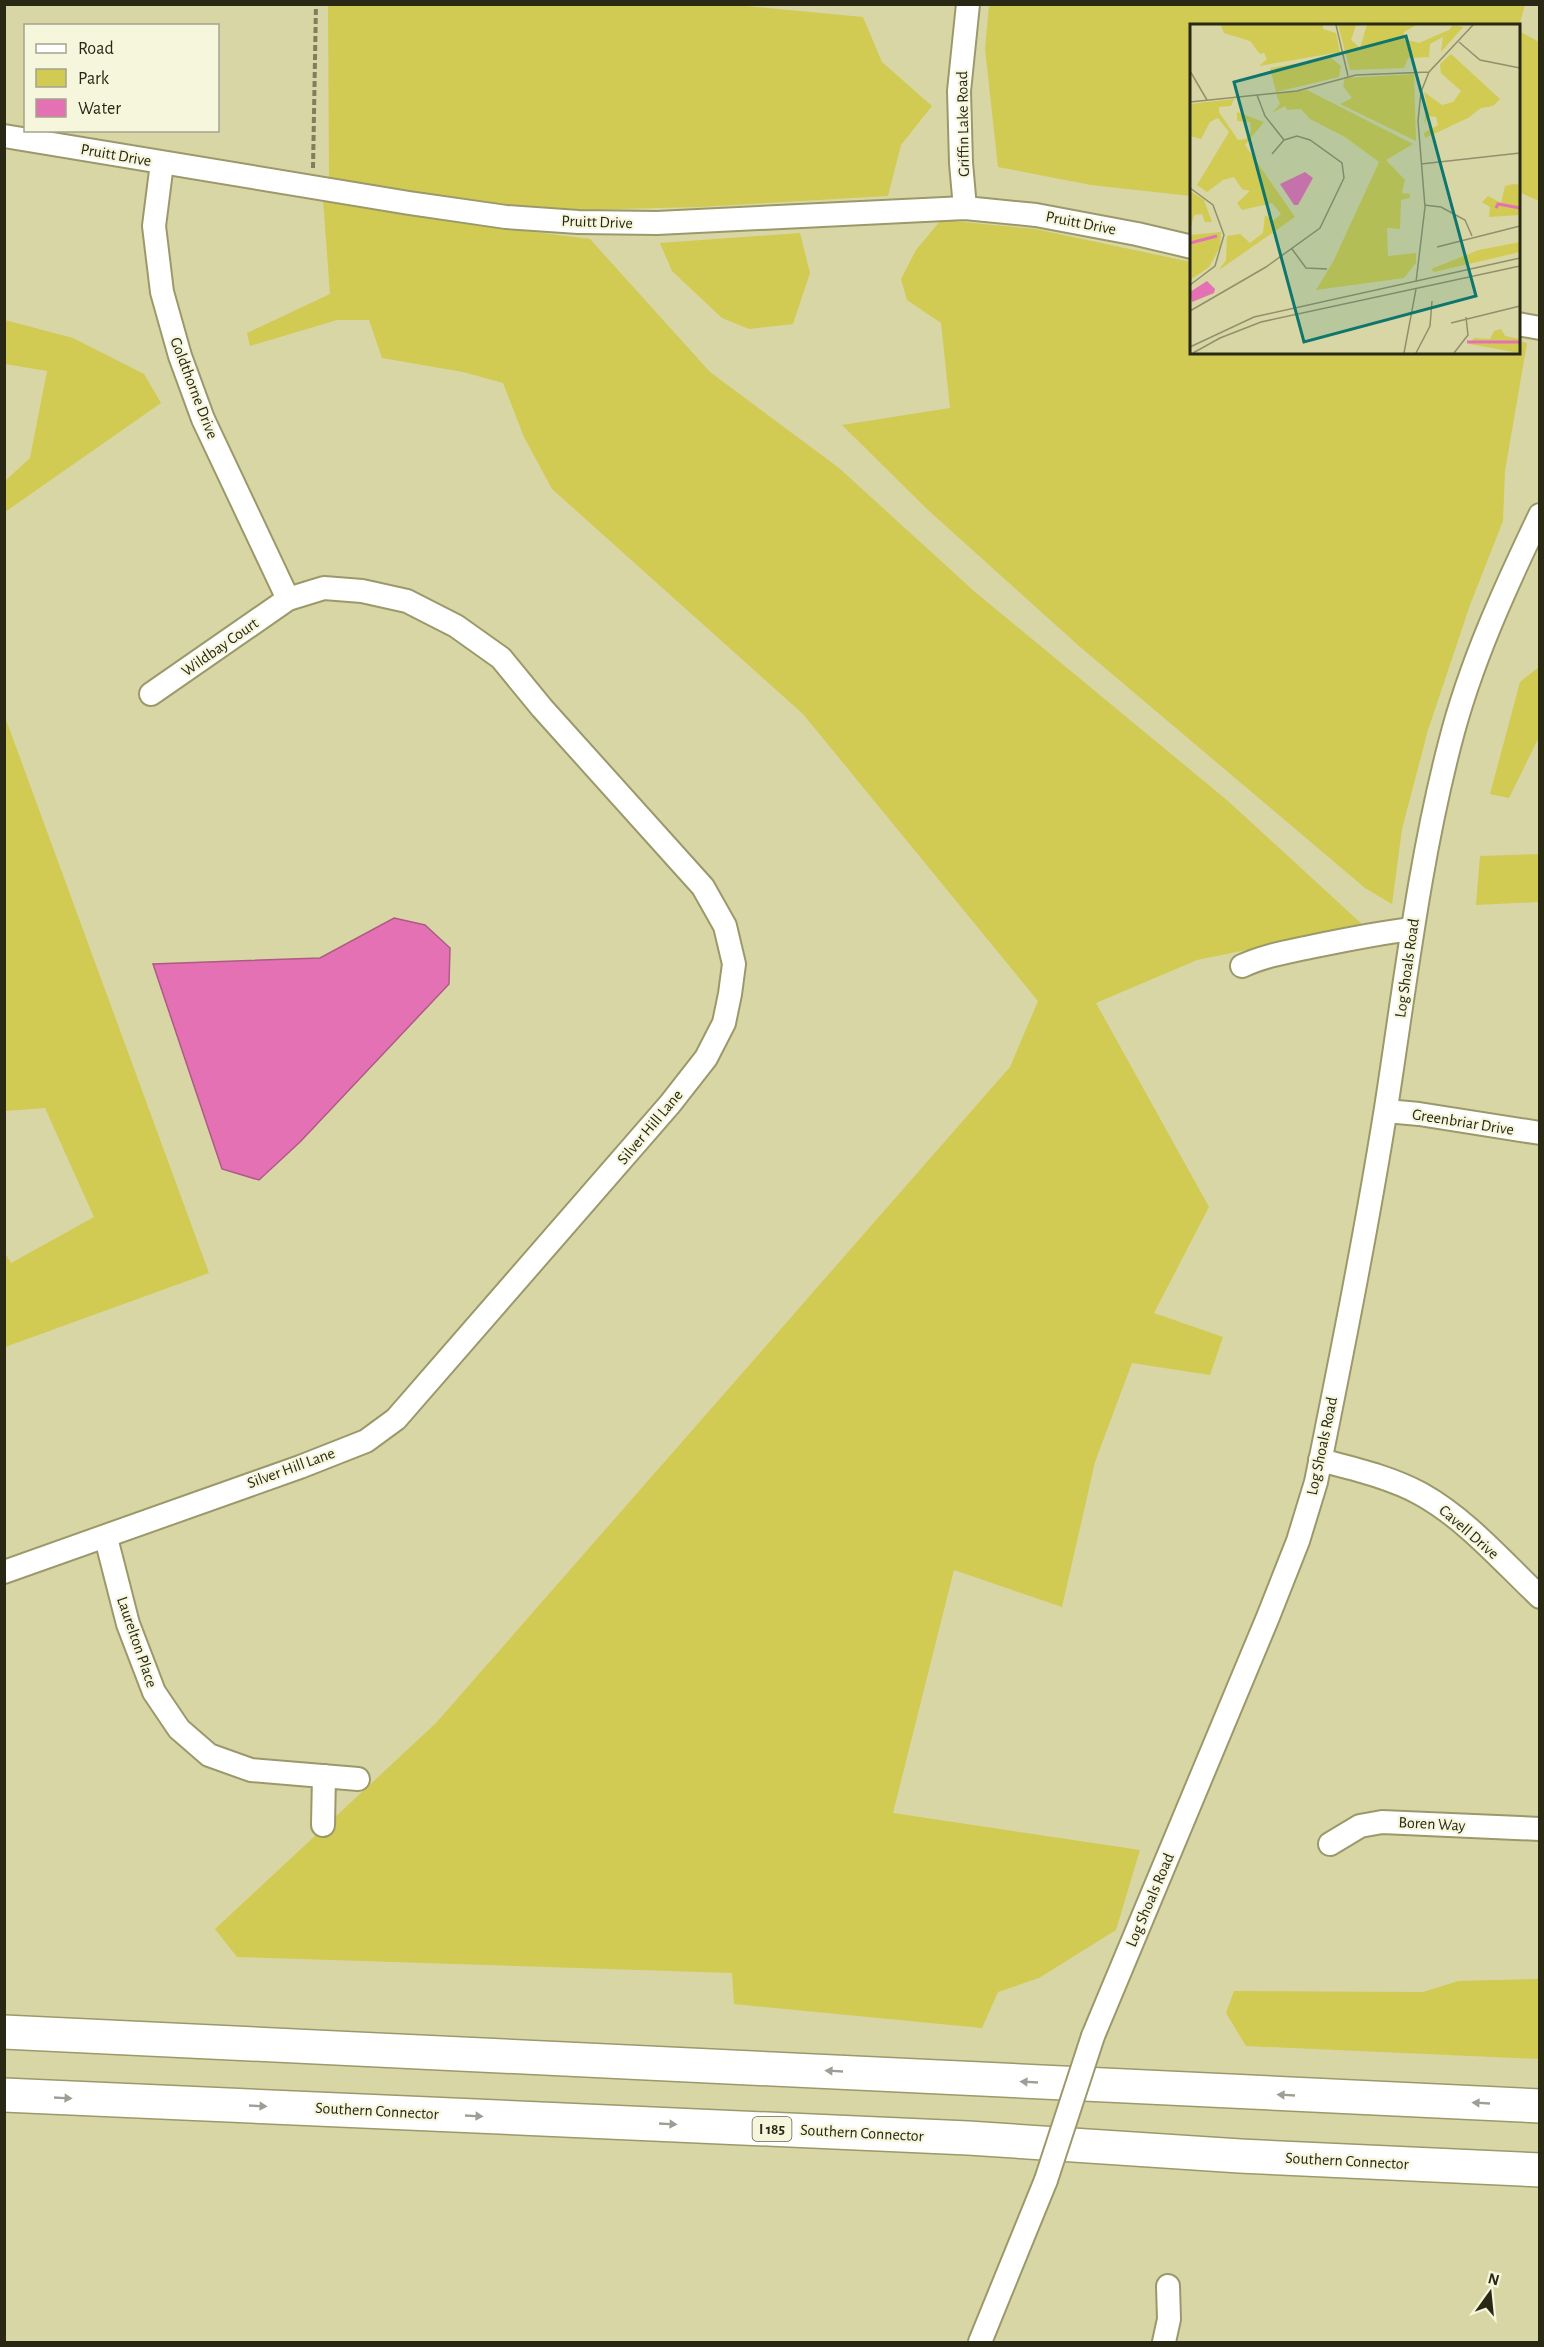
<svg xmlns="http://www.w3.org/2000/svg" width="1544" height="2347" font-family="'Alegreya Sans',sans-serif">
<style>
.green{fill:#d1ca53}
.water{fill:#e571b5;stroke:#ad5b85;stroke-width:1.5}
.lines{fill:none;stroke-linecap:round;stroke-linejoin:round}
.minor-casing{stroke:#9b996a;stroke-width:26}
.highway-casing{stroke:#9b996a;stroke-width:36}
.path{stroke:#807e5c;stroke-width:4;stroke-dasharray:6 3;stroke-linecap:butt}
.minor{stroke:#fff;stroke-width:22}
.highway{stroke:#fff;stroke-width:33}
.minor-bridge-casing{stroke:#9b996a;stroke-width:26;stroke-linecap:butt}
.minor-bridge{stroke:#fff;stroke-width:22}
.oneway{fill:#9f9e96}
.labels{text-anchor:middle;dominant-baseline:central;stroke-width:4.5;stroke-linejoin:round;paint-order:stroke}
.shield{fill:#f6f6dd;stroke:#666651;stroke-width:1.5}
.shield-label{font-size:15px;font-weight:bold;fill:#292815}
.street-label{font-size:16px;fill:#292815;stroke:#f6f6dd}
.inset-river{fill:none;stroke:#e571b5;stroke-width:3}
.inset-road{fill:none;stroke:#92906b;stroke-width:1.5}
.view{fill:#0f766e;fill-opacity:0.15;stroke:#0f766e;stroke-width:3}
.inset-edge{fill:none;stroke:#292815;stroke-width:3}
</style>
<rect width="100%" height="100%" fill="#d8d6a5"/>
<g class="green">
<polygon points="725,4 863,17 882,62 932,106 901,145 888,196 698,207 580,210 489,203 329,179 328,5"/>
<polygon points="1134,4 1135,6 1525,5 1519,26 1192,26 1191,196 1091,185 998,167 985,49 989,5"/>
<polygon points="1519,31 1539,42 1539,201 1519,192"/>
<polygon points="323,199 478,225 590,239 710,372 839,468 975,592 1228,801 1364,926 1197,960 1096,1003 1209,1207 1154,1313 1223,1337 1210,1375 1132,1363 1095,1462 1062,1607 954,1570 893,1813 1140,1850 1116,1930 1039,1978 998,1992 982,2028 734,2004 732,1973 237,1957 215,1929 436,1723 1010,1067 1038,1001 803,714 552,489 524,437 503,383 463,372 382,358 369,320 337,320 250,346 247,333 330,294"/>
<polygon points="941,220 1035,229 1191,262 1192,352 1518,352 1519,341 1527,343 1505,471 1503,521 1470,605 1428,730 1402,829 1392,904 1365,888 1079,646 928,510 842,425 950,408 941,323 907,300 901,279 916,250"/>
<polygon points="800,233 810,273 793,324 749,329 722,318 672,271 660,243"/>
<polygon points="5,320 73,338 144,374 161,403 5,512 5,481 30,458 47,371 5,364"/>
<polygon points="1539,667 1539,737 1509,798 1490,794 1520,682"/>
<polygon points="5,717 209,1273 5,1347 5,1253 11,1263 94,1217 45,1108 5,1111"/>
<polygon points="1539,854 1539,902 1476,905 1480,856"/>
<polygon points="1539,1979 1539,2059 1246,2046 1226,2013 1234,1991 1423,1992 1458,1981"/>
</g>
<polygon class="water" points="394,918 425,925 450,948 449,984 300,1142 259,1180 222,1169 153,964 320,958"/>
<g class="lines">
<defs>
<g id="minor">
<polyline points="4,136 409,203 506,217 578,222 657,223 965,208 1036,215 1137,234 1192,247"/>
<polyline points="162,163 154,226 162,292 180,356 203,419 288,599"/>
<polyline points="965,208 961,163 959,91 968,4"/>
<polyline points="1518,324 1540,328"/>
<path d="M1242 966C1263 956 1287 952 1310 947 1344 940 1378 933 1412 929"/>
<polyline points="1386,1111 1419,1114 1540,1133"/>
<path d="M1320 1460C1354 1469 1390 1477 1421 1494 1466 1519 1502 1561 1540 1597"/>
<polyline points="106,1538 128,1624 154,1692 179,1729 209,1755 251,1770 358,1779"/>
<polyline points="4,1572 300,1467 366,1441 396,1419 670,1104 706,1058 724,1023 730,994 734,964 725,926 703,887 542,708 501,658 456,626 407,601 362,591 324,588 288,599 151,694"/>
<polyline points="323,1825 324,1776"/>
<polyline points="1330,1844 1360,1826 1382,1822 1540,1829"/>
<path d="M1093 2036 1268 1617 1298 1541 1316 1482C1341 1358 1366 1233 1386 1108 1405 986 1419 862 1450 743 1470 664 1505 588 1540 515"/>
<polyline points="980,2342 1046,2180"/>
<polyline points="1164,2342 1169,2319 1168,2286"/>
</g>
<g id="highway">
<polyline points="4,2032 1540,2106"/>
<polyline points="4,2095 968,2138 1240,2156 1540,2170"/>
</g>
</defs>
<use href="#minor" class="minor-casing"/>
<use href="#highway" class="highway-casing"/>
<polyline class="path" points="313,168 316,4"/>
<use href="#minor" class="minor"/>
<use href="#highway" class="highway"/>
<defs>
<polyline id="minor-bridge" points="1046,2180 1093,2036"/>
</defs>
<use href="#minor-bridge" class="minor-bridge-casing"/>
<use href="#minor-bridge" class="minor-bridge"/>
</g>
<defs><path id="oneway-solid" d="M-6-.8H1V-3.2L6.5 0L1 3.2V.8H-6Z" transform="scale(1.5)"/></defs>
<g class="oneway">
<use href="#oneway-solid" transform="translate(834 2071) rotate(-177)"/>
<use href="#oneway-solid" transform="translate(1029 2082) rotate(-177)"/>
<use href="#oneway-solid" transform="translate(1286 2095) rotate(-177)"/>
<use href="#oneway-solid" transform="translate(63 2098) rotate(3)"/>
<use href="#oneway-solid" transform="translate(1481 2103) rotate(-177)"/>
<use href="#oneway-solid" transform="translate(258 2106) rotate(3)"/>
<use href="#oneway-solid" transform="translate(474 2116) rotate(3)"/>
<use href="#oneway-solid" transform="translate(668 2124) rotate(3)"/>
</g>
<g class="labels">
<rect class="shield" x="752.5" y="2117" width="39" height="24" rx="4.5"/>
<g class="shield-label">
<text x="772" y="2129">I 185</text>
</g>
<g class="street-label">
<text transform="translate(963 124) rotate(-91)">Griffin Lake Road</text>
<text transform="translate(116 155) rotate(10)">Pruitt Drive</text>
<text transform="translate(597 222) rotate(2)">Pruitt Drive</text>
<text transform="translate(1081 223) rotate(11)">Pruitt Drive</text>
<text transform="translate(194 388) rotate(69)">Goldthorne Drive</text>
<text transform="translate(220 647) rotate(-35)">Wildbay Court</text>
<text transform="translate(1407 968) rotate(-82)">Log Shoals Road</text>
<text transform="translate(1463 1122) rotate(9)">Greenbriar Drive</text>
<text transform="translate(650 1127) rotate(-50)">Silver Hill Lane</text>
<text transform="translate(1322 1446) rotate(-78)">Log Shoals Road</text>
<text transform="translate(291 1468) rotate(-20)">Silver Hill Lane</text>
<text transform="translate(1469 1532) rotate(41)">Cavell Drive</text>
<text transform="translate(137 1642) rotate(71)">Laurelton Place</text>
<text transform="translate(1432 1824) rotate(3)">Boren Way</text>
<text transform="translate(1150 1900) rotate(-67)">Log Shoals Road</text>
<text transform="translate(377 2111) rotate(3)">Southern Connector</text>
<text transform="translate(862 2133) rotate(3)">Southern Connector</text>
<text transform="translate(1347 2161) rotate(3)">Southern Connector</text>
</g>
</g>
<g transform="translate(1190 24)">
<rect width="330" height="330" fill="#d8d6a5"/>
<path d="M31 1H133V5L146 9 150 28 69 42 77 35 74 29 70 30 60 17 34 9ZM148 1H166L161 16 170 24 177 1H226L214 8V15L229 19 259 6 263 1 273 3 251 28 253 13 240 20 239 33 218 34 214 44 160 46ZM261 30 310 75 303 82 291 84 278 94 235 114 234 109 248 101 246 93 238 92 234 101 237 83 234 68 252 81 263 78 271 67 251 49 250 40ZM141 34 151 42 149 53 86 68 80 44ZM224 50 226 117 150 80 162 74 153 62 155 54ZM117 66 223 120 196 136 215 156 212 169 220 170V174L211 176 210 205 197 204 198 232 226 229V239L214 254 126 266 144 236 189 138 155 113 120 95 111 85 97 86 95 82 82 89 90 80 86 70ZM44 75 41 82 29 83V88L48 116 56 115 61 107 60 98 47 97V88L74 98 55 121 105 193 29 246 36 236 37 212 50 210 60 219 73 209 75 191 83 197 91 190 82 179 52 186 47 179 60 167 52 165 44 153 33 156 17 168 7 161 39 108 28 94 20 98 11 115 0 112V80ZM324 160 330 161V191L299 193 300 183 292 178 298 172 311 179 315 162ZM0 167 14 176 22 198H15L12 190 4 191 0 207ZM31 208 30 223 19 243 0 256V211ZM330 218V228L244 248 241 245 289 226ZM311 305 315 312 330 315V329L279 320 284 314 300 315 304 307Z" fill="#d1ca53"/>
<path d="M115 148 123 154 108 181H104L90 160ZM17 257 25 265 24 269 2 278 0 268Z" fill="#e571b5"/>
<path class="inset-river" d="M306 184 308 180 330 184M0 219 27 212M277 318H330"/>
<path class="inset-road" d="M146 1 158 52M269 18 290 36 330 44M0 47 17 76M67 71 75 92 94 116M0 78 107 67 166 51 239 48M231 140 330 129M0 164 23 181 34 211 25 242 0 261M234 181 251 183 275 196 282 212M247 223 330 202M102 225 116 244 137 245M226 258 235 183 228 97 231 68 239 48 283 1M0 287 76 243 130 204 154 154 152 139 120 116 107 112 94 116 82 130M261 299 330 282M0 323 64 293 330 234M3 329 30 314 71 298 330 242M214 329 226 265M226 329 240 302 242 277M264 329 278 311 276 293"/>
<path class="view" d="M216 12 286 272 114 318 44 58Z"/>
<rect width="330" height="330" class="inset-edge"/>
</g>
<rect width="1544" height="2347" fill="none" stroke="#292815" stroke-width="12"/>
<rect x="24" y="24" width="195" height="108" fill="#f6f6dd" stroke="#a4a48d" stroke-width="1.5"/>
<rect x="36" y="44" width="30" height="9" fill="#ffffff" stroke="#a4a48d" stroke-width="1.5"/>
<text x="78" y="54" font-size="18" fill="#292815">Road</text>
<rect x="36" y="69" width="30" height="18" fill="#d1ca53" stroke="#a4a48d" stroke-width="1.5"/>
<text x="78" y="84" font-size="18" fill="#292815">Park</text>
<rect x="36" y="99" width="30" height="18" fill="#e571b5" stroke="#a4a48d" stroke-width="1.5"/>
<text x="78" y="114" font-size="18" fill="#292815">Water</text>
<g transform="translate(1490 2293) rotate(15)" stroke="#f6f6dd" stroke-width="4.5" paint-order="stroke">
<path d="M0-4.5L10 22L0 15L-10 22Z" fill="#292815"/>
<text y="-9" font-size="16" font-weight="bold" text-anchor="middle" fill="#292815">N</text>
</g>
</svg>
